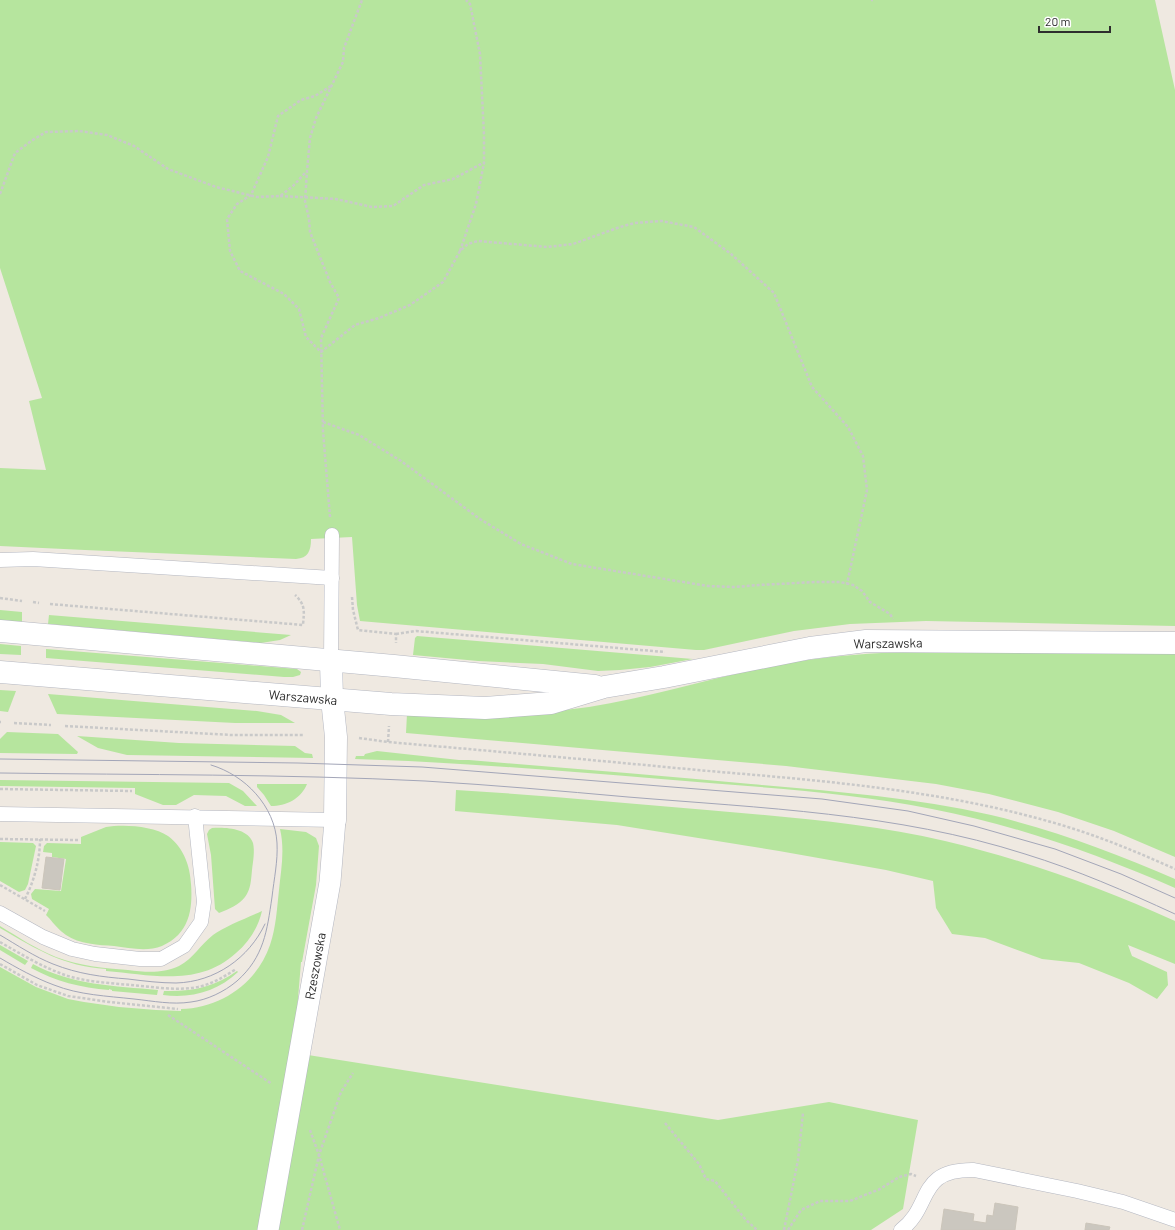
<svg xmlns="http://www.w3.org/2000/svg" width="1175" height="1230" font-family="Barlow,sans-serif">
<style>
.green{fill:#b6e59e}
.building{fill:#cbc7bf;stroke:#cbc5ba}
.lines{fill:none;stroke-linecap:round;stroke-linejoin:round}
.service-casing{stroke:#b4b7c1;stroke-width:15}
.pedestrian-casing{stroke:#b4b7c1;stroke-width:22}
.minor-casing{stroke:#b4b7c1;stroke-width:23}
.tertiary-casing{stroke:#b4b7c1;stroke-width:23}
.path{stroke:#c9c9c9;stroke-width:2.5;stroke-dasharray:3 2;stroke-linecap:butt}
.service{stroke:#fff;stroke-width:14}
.pedestrian{stroke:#fff;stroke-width:21}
.minor{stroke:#fff;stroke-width:22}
.tertiary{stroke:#fff;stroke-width:22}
.tram{stroke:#a3a6b8;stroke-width:1}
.labels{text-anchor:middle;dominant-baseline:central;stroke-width:3;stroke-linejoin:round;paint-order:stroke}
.street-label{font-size:13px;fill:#2e2e2e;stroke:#fff}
</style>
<rect width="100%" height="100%" fill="#efe9e1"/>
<g class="green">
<path d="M0 0H1155L1175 90V626L926 621 850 624 794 631 704 650H696L360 621 357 605 352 537 311 539C311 551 308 558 296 559L85 550 0 546V468L46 470 29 401 42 398 0 268Z"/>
<polygon points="0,610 22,612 22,622 0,620"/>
<polygon points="49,615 291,635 280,640 261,643 48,624"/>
<polygon points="417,636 693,659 650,667 620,670 598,671 543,664 478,661 413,655 415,638"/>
<polygon points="0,644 21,646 21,655 0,654"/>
<polygon points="46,649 297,669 301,672 300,675 293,677 284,677 46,658"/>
<path d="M904 652 1175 654V857L1114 831 1058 812 989 794 936 784 786 766 406 733 407 714C468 714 529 716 589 707 645 698 701 681 757 669 805 658 855 654 904 652Z"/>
<polygon points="0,690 16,691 8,712 0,711"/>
<polygon points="48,694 257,711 281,715 295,723 235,723 57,714"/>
<polygon points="7,732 58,734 78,752 77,754 0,753 0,739"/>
<polygon points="77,736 179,743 295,746 305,753 312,754 313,758 127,755 98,748"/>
<path d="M377 751 459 760H469C563 768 657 775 751 784 831 791 912 797 991 815 1054 830 1116 853 1175 879V888C1097 854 1016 825 932 809 843 791 752 787 661 779 559 771 458 762 355 759L356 756H364L365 754Z"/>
<polygon points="0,780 229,783 243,791 257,806 245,806 226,796 194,795 176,805 163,805 135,794 135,788 0,786"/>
<path d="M257 784H307C301 799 286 806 271 806L264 795 257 787Z"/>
<path d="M456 790C540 795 623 803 707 810 786 817 867 823 945 841 1025 860 1100 887 1175 921V964L1128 945 1132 956 1167 972 1168 985 1157 999 1129 983 1079 963 1042 959 985 938 952 934 936 908 933 881 886 870 779 851 617 825 455 811Z"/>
<path d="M106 827C124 824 153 826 168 836 184 848 190 866 191 884 193 910 189 934 162 946 147 952 129 948 114 946 99 945 79 944 66 935 60 931 54 924 49 918L46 915 49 909 32 899 31 894 35 889 61 891 66 859 52 857V853L43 852 44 846 47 843 81 844V837Z"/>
<path d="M212 828C225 827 248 828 253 843 255 851 253 862 252 870 251 880 251 889 245 897 239 905 229 909 219 913L215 909 211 855 207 834 209 830Z"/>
<path d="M280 829 306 832 316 838 319 846 316 885 302 962H301L297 1011 258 1230H0V967L36 987 68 999 84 1002 119 1007 156 1010 181 1011V1009C221 1008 257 983 270 945 276 928 277 908 279 890 281 870 285 850 280 829Z"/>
<polygon points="0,842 33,843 36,846 28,884 25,890 19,892 0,881"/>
<path d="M262 911C258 928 249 942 236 953 199 987 152 975 106 971V969C63 966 38 950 0 928V926C18 937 36 949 56 957 79 966 104 968 128 970 145 972 162 974 179 966 194 958 200 945 213 935 223 927 249 917 262 911Z"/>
<polygon points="0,945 28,961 25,965 0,950"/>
<path d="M33 964C71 985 115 986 158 990L157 995 112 991V990L109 989V990C81 988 55 981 31 968Z"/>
<path d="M237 971 238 972C218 991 191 999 163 995L164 991C191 992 215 987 237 971Z"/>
<polygon points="308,1055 718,1120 829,1102 918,1120 903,1209 871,1230 277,1230"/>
</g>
<g class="building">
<polygon points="46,857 64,859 60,890 42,888"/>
<polygon points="995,1203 1018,1207 1015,1230 941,1230 944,1209 974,1214 973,1221 986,1223 987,1215 993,1216"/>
<polygon points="1086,1223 1110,1227 1109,1230 1085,1230"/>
</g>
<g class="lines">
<defs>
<g id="service">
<polyline points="0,560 33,559 332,578"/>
<polyline points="331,661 332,535"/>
<polyline points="0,814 335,820"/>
<polyline points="0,913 43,937 72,949 95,954 140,959 161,959 184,946 201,922 204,902 195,816"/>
<path d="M901 1230C933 1206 916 1169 974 1170L1077 1191 1123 1202 1175 1220"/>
</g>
<polyline id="pedestrian" points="268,1230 330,882 335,820"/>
<polyline id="minor" points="332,699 336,737 335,820"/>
<g id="tertiary">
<polyline points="0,631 394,666 595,686"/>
<polyline points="331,661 332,699"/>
<polyline points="0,672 391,704 485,708 551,703 604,687 664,677 810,648 866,641 1175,643"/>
</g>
</defs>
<use href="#service" class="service-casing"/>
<use href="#pedestrian" class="pedestrian-casing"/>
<use href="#minor" class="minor-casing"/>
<use href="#tertiary" class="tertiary-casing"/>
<g class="path">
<polyline points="871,0 873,0"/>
<polyline points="331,86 315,96 301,100 278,116 268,157 251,195 237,204 227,219 230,251 240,271 284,294 299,309 306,337 321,352 355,325 379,318 410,305 443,282 460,251 468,244 478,241 547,247 573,244 620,227 635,223 661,221 694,227 731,254 774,293 812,387 848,427 863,456 867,490 847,584"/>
<polyline points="0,194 15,153 31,141 46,132 79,131 107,135 134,146 168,169 216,187 257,197 280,196 293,186 306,172"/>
<polyline points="280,196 336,199 372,207 393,206 424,185 453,179 483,163"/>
<polyline points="460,251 476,204 484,163 484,135 480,54 470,4 466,0"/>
<polyline points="323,422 359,435 401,461 480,519 521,544 572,564 708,586 734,587 759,585 816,582 840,582 853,585 862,591 870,602 890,614 893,619"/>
<polyline points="330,517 323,431 321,338 339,298 330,282 310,232 309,219 305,201 307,171 310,138 316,118 343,62 344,48 362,0"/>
<polyline points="352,597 353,610 358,630 396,634 396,643"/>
<polyline points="0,598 22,601"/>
<polyline points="33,602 39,603"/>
<path d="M50 604 303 625C304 612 306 605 295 595"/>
<polyline points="396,634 416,631 665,652"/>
<polyline points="0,722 1,722"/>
<polyline points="14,723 51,725"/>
<polyline points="65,726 232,735 304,735"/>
<path d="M359 738 388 742C491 751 594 760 697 770 815 780 936 789 1051 822 1094 834 1135 851 1175 869"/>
<polyline points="388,742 389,726"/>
<polyline points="0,789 132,791"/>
<polyline points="0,839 79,840"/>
<polyline points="0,885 45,911"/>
<path d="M25 899C34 881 40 860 40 839"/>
<path d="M0 942C21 954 42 967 65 975 86 982 109 983 131 985 153 987 176 991 198 987 212 984 224 977 236 969"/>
<polyline points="0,964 37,985 68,996 109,1002 178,1009"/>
<polyline points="168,1015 272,1084"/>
<polyline points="665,1123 699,1164 706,1179 715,1181 745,1219 757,1230"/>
<polyline points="310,1130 319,1155 340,1230"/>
<polyline points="302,1230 319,1155 341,1092 353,1073"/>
<polyline points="784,1230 798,1160 803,1113"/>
<polyline points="788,1230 801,1210 820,1201 850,1201 880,1189 899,1177 911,1174 916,1176"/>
</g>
<use href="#service" class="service"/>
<use href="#pedestrian" class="pedestrian"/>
<use href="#minor" class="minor"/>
<use href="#tertiary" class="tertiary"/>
<g class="tram">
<polyline points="0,759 298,763 422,767 822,799 908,811 974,826 1055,849 1121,874 1175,898"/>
<path d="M0 773C142 775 284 774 425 781 493 785 561 791 628 797 761 808 897 813 1025 854 1077 870 1125 891 1175 914"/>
<path d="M0 935C17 945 35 957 53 964 78 974 102 977 128 979 144 981 160 983 176 983 215 982 249 958 265 924"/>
<path d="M0 958C17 968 35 978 54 985 79 995 107 996 134 999 153 1001 172 1005 191 1002 207 1000 224 992 237 981 264 957 267 931 272 897 274 879 278 861 277 843 275 806 245 775 211 765"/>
</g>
</g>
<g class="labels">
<g class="street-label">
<text transform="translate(888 643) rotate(-1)">Warszawska</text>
<text transform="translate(303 697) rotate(5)">Warszawska</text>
<text transform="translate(315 966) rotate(-80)">Rzeszowska</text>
</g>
</g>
<path d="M1039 26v6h71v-6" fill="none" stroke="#2e2e2e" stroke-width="2"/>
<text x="1045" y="26" font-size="12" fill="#2e2e2e" stroke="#ffffff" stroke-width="3" paint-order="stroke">20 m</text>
</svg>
